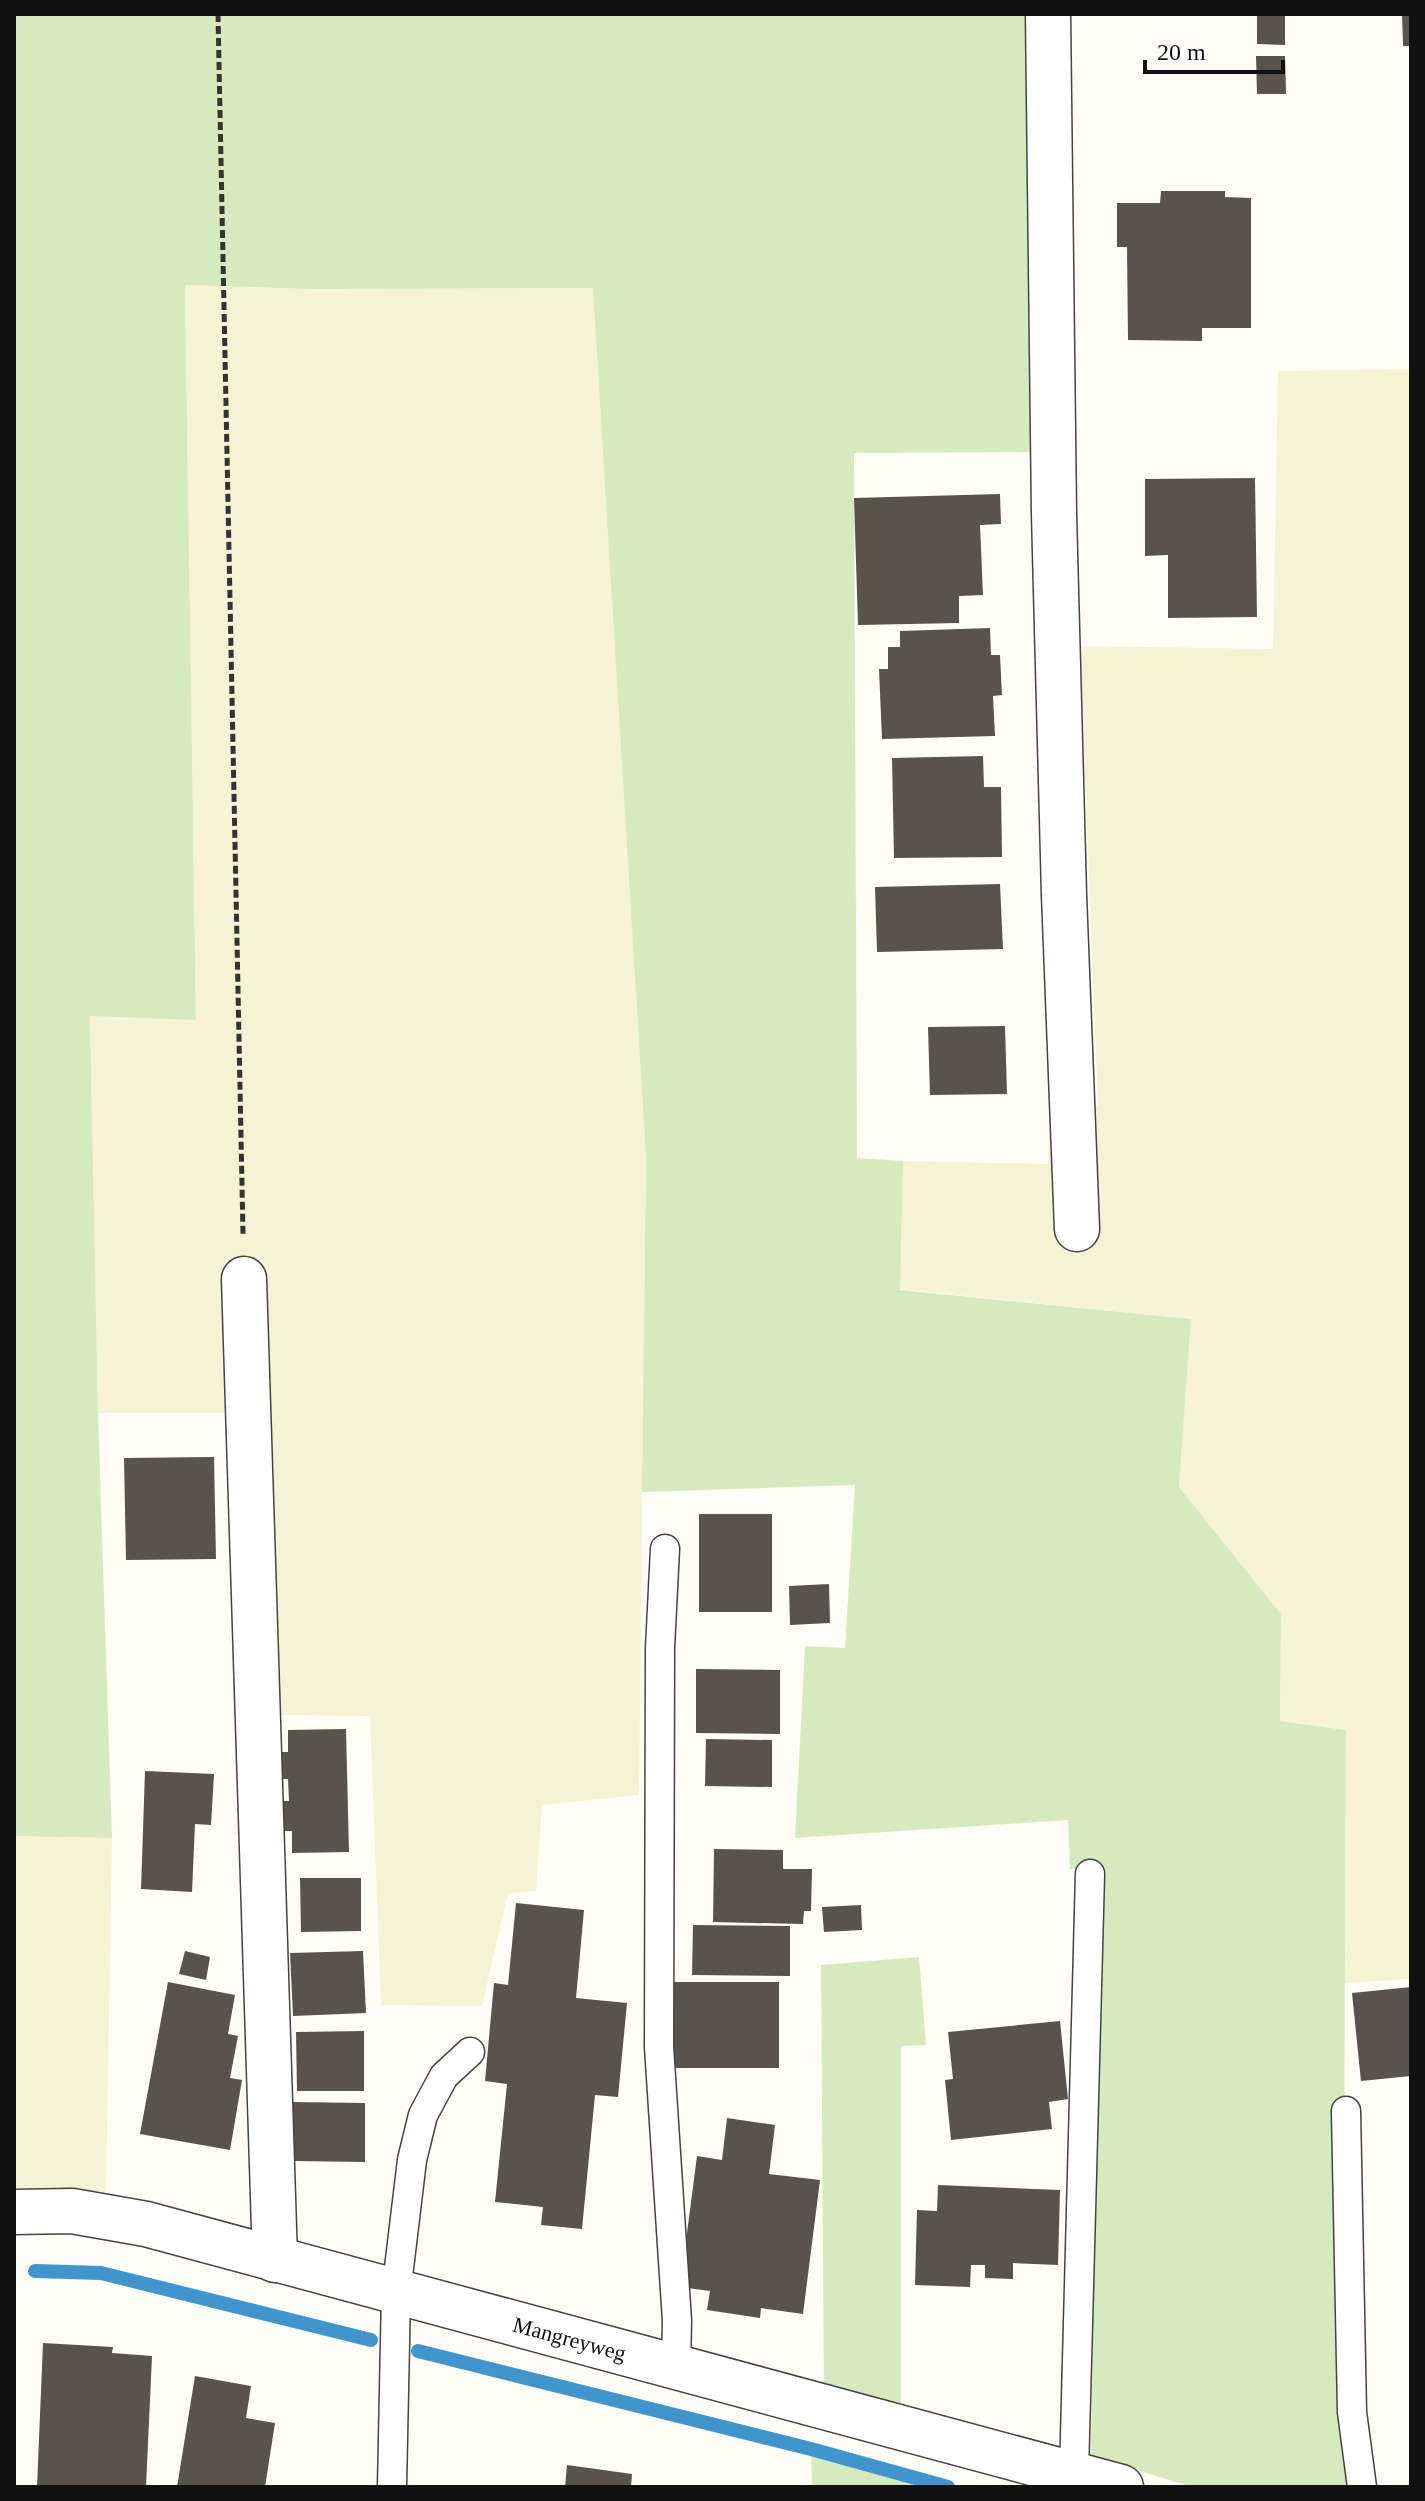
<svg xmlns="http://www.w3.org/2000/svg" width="1425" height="2501" font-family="Georgia,serif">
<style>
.farmland{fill:#f6f3d4}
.green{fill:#d5ebbd}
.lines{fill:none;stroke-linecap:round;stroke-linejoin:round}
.stream{stroke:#3f96cf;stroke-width:14}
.building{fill:#5a524d}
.service-casing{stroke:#444;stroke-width:31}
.minor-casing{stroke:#444;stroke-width:47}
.path{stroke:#333;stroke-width:5;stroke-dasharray:8 4;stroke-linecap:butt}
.service{stroke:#fff;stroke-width:28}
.minor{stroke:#fff;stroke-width:44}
.labels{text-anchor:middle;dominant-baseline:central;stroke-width:8;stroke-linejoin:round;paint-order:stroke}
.street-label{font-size:22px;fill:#111;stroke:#fff}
</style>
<rect width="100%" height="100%" fill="#fffdf5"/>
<g class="farmland">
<polygon points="185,285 313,289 594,288 646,1158 639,1795 542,1805 536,1891 508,1893 482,2006 381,2005 370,1716 258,1715 248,1413 98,1413 90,1015 196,1019"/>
<polygon points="1411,369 1411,1979 1345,1983 1346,1730 1280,1721 1281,1614 1179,1487 1191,1319 899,1289 903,1161 1048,1164 1050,1103 1098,1106 1080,646 1273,649 1278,371"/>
<polygon points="14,1836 112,1838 106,2192 14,2187"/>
</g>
<g class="green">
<polygon points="14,14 1032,14 1041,452 854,453 857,1158 903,1161 900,1290 1191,1319 1179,1487 1281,1614 1280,1721 1346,1730 1343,2409 1351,2487 1192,2487 1091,2456 1100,1867 1070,1869 1068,1820 795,1838 805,1646 845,1648 855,1485 642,1492 646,1158 593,288 313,289 185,285 196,1020 90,1016 98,1413 112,1838 14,1836"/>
<polygon points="919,1957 926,2045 901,2046 901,2419 824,2399 821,1965"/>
<polygon points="811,2449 948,2487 812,2487"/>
</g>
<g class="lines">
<g class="stream">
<polyline points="35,2271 101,2273 371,2340"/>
<polyline points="418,2351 811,2449 948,2487"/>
</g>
</g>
<g class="building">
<polygon points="1257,14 1285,14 1285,45 1257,44"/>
<polygon points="1402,14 1411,14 1411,46 1403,46"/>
<polygon points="1256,56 1285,56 1286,94 1257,94"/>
<polygon points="1161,191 1225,191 1225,197 1251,198 1251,328 1202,328 1202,341 1128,340 1127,247 1117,247 1117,203 1160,203"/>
<polygon points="1255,478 1257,617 1168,618 1168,555 1145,556 1145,479"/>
<polygon points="1000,494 1001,524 980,525 983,595 959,596 959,623 858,625 854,498"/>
<polygon points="990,628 991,655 1000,655 1002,695 993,696 995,736 882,739 879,669 888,669 888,647 900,647 900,631"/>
<polygon points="983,756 984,787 1001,787 1002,857 894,858 892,758"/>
<polygon points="1000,884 1003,949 877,952 875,887"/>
<polygon points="1005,1026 1007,1094 930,1095 928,1027"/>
<polygon points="214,1457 216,1559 126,1560 124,1458"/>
<rect x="699" y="1514" width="73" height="98"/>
<polygon points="829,1584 830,1623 790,1625 789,1586"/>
<polygon points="696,1669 780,1670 780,1734 696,1733"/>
<polygon points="346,1729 349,1852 292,1853 292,1831 283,1831 282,1801 289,1801 288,1779 282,1779 281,1752 288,1752 288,1730"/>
<polygon points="706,1739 772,1740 772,1787 705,1786"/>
<polygon points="145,1771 214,1774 211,1825 195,1824 192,1892 141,1889"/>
<polygon points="714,1849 783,1850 783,1869 812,1869 811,1911 804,1911 803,1924 713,1922"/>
<polygon points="300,1878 361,1878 361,1931 301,1932"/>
<polygon points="516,1903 584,1910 576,1998 627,2003 618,2097 595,2095 582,2229 541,2225 543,2207 495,2202 507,2084 485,2081 494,1983 508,1985"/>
<polygon points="861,1905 862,1930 824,1932 822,1907"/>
<polygon points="693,1925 790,1926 790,1976 692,1975"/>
<polygon points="185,1951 210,1957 206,1980 179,1974"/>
<polygon points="363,1951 366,2013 293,2016 290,1953"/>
<polygon points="168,1982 235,1995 228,2034 238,2036 230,2078 242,2080 230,2150 140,2134"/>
<polygon points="669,1982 779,1982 779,2068 670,2068"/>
<polygon points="1411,1987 1411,2076 1361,2081 1352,1993"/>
<polygon points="1060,2021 1068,2099 1049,2102 1052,2129 951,2140 945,2080 953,2079 948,2032"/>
<polygon points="364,2031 364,2091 297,2091 296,2032"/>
<polygon points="292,2102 365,2103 365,2162 293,2161"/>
<polygon points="727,2118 775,2125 769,2174 820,2180 803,2314 761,2308 760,2318 707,2310 710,2291 680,2287 697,2156 722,2160"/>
<polygon points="938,2185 1060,2190 1058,2265 1013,2263 1013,2279 985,2278 985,2265 971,2265 970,2287 915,2285 917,2210 937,2211"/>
<polygon points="43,2343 113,2347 112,2353 152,2356 146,2487 37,2487"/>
<polygon points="195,2376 251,2386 246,2418 275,2423 265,2487 177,2487"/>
<polygon points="567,2465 632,2474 631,2487 565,2487"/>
</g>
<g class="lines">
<defs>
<g id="service">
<polyline points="665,1549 660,1648 659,2047 677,2321 676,2368"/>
<polyline points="1346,2111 1352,2412 1362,2487"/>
<polyline points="1074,2473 1090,1874"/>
<polyline points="392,2487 396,2293 412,2160 423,2115 444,2076 470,2052"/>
</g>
<g id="minor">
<polyline points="1048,14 1054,514 1064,895 1077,1229"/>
<polyline points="244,1279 275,2260"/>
<path id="s1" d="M14 2212 72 2211 146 2224 1121 2487"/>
</g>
</defs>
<use href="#service" class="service-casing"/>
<use href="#minor" class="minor-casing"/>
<polyline class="path" points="218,14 243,1234"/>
<use href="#service" class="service"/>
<use href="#minor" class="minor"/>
</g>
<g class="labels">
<g class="street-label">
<text stroke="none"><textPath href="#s1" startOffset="572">Mangreyweg</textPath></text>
</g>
</g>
<rect width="1425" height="2501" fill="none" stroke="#111111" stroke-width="32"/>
<path d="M1145 60v12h138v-12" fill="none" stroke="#111111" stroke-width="4"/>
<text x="1157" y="60" font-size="24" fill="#111111" stroke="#ffffff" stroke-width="6" paint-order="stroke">20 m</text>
</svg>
